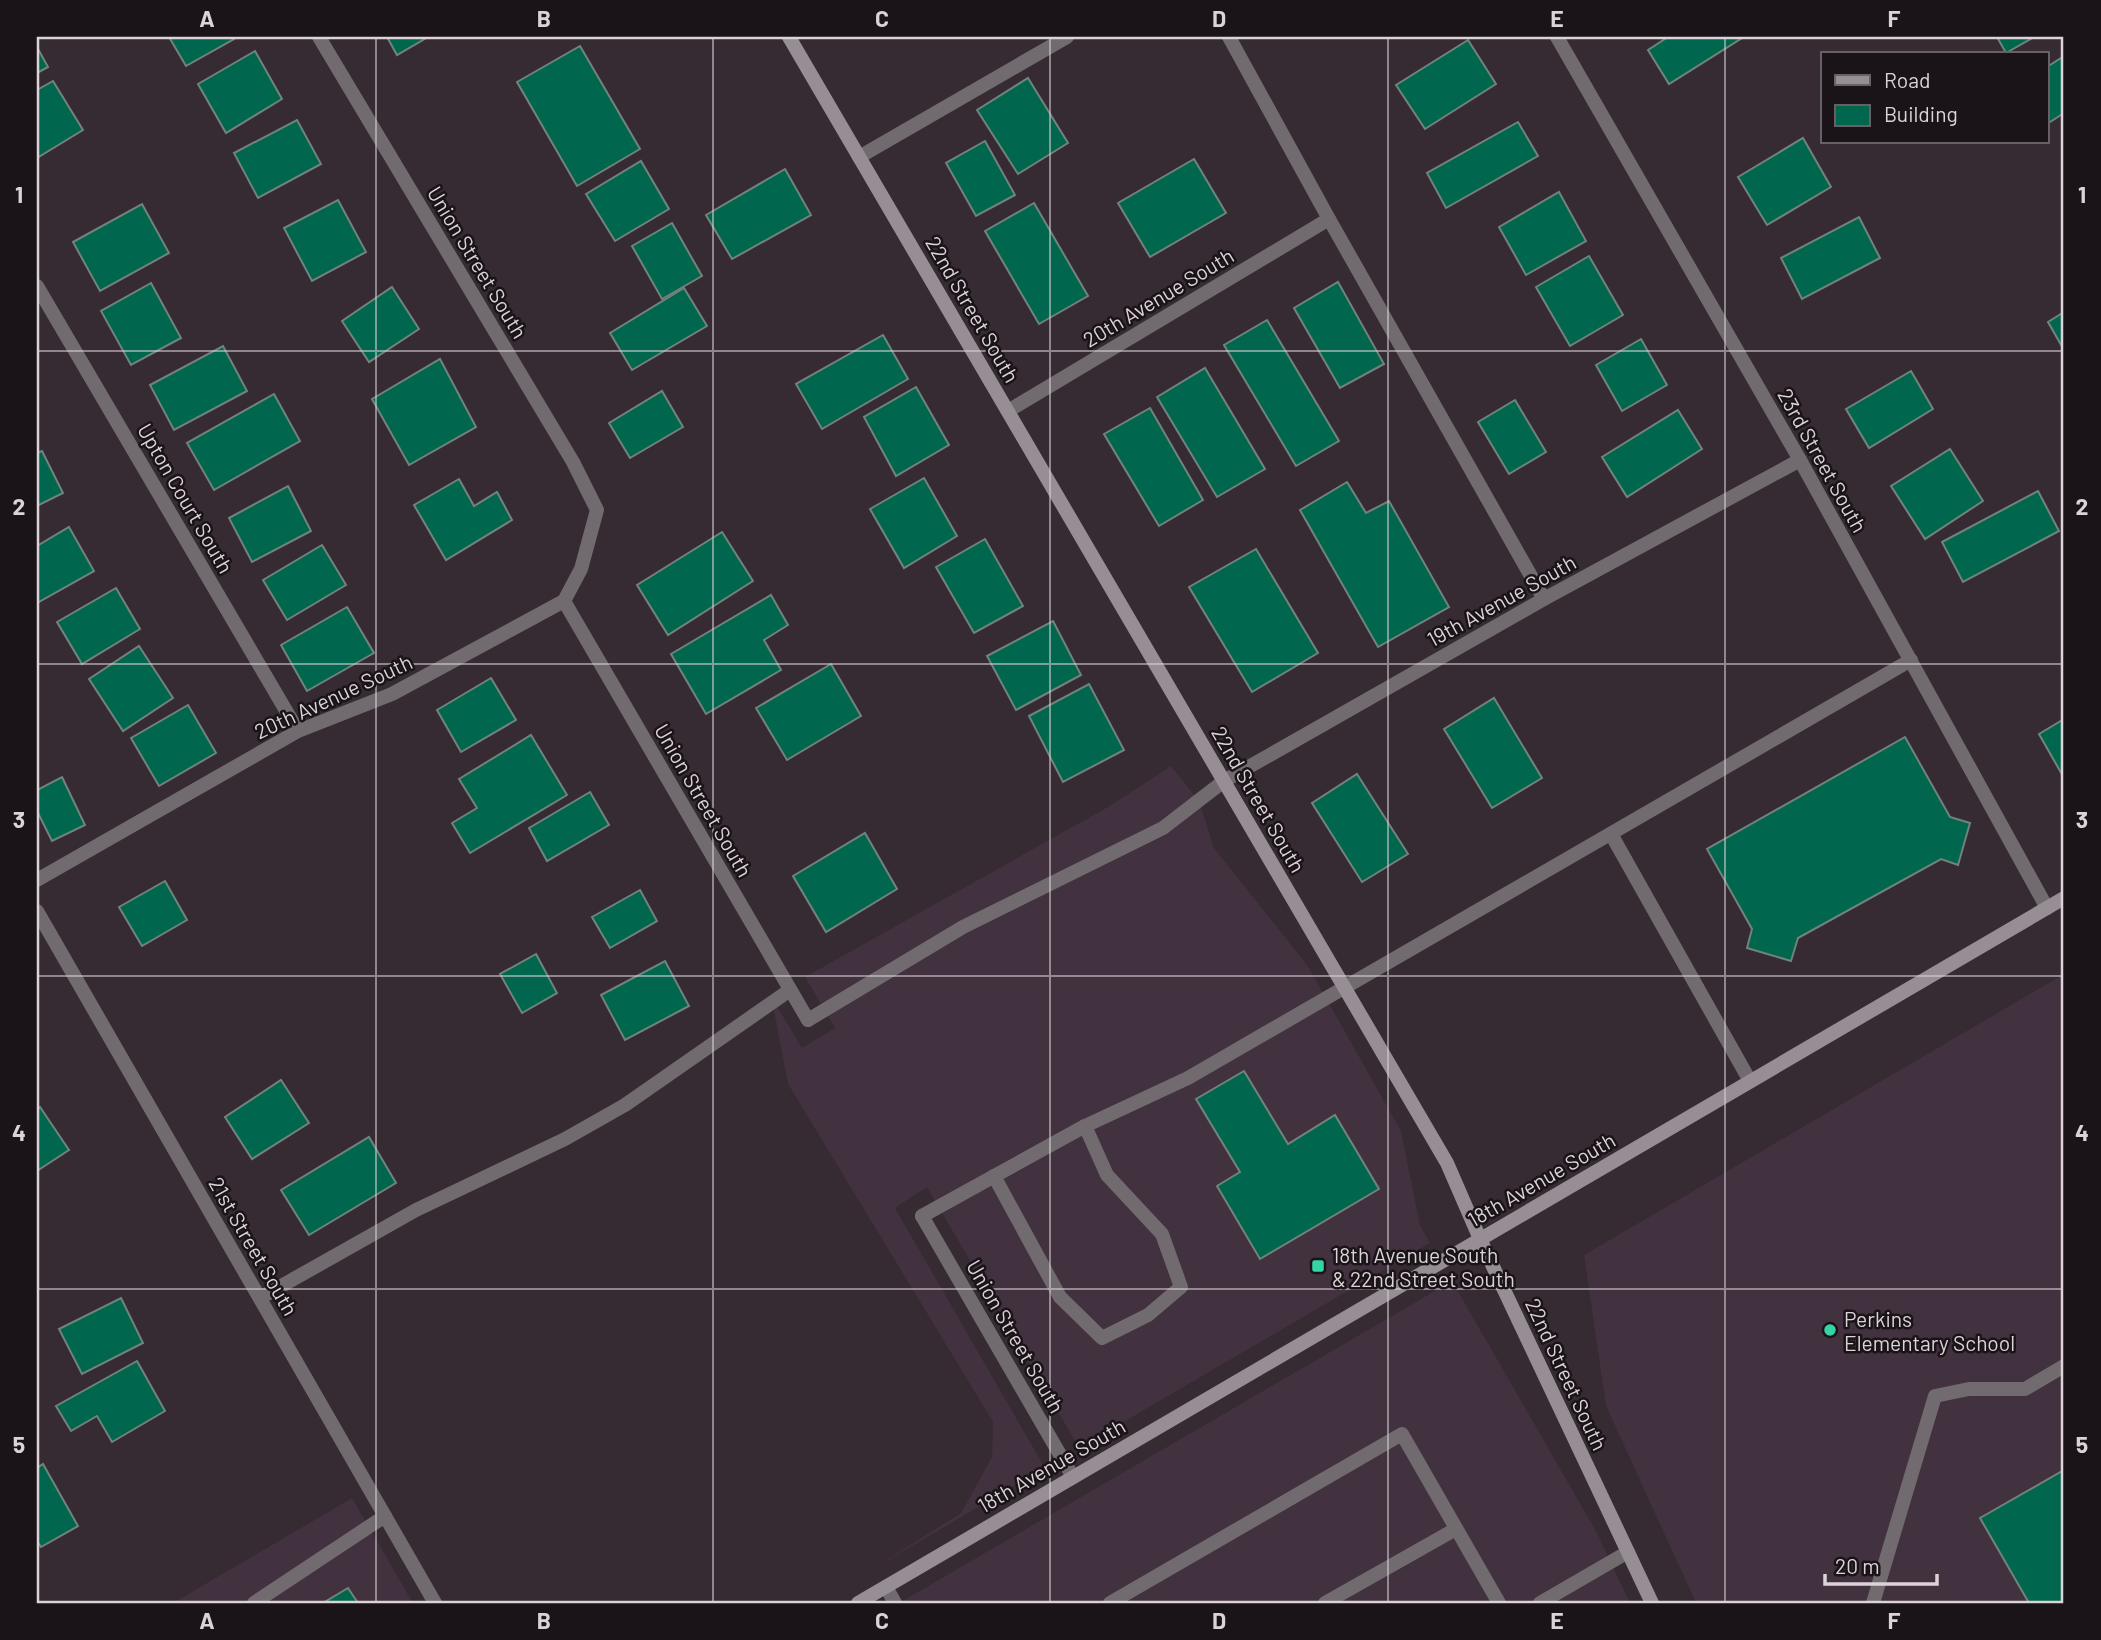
<svg xmlns="http://www.w3.org/2000/svg" width="2101" height="1640" font-family="Barlow,sans-serif">
<style>
.built{fill:#42313e}
.building{fill:#00674e;stroke:#72837c;stroke-width:2}
.lines{fill:none;stroke-linecap:round;stroke-linejoin:round}
.lane{stroke:#716b6f;stroke-width:14}
.street{stroke:#716b6f;stroke-width:14}
.secondary{stroke:#978d94;stroke-width:14}
.grid{fill:none;stroke:#dbd3d8;stroke-width:2;stroke-opacity:0.55}
.poi-dot{fill:#34d4a8;stroke:#1a1418;stroke-width:2.5}
.labels{text-anchor:middle;dominant-baseline:central;stroke-width:5;stroke-linejoin:round;paint-order:stroke}
.street-label{font-size:21px;fill:#dbd3d8;stroke:#1a1418}
.poi-label{font-size:21px;fill:#dbd3d8;stroke:#1a1418;text-anchor:start}
.neatline{fill:none;stroke:#dbd3d8;stroke-width:2.5}
.grid-label{font-size:23px;text-anchor:middle;font-weight:bold;fill:#dbd3d8}
</style>
<rect width="100%" height="100%" fill="#362a33"/>
<g class="built">
<polygon points="1171,766 1199,801 1214,848 1308,966 1401,1131 1420,1225 1430,1243 1079,1448 927,1187 895,1208 1045,1468 871,1570 961,1513 992,1457 993,1422 788,1084 771,996 802,1048 835,1028 805,977 1108,807"/>
<polygon points="2064,974 2064,1603 1696,1603 1606,1406 1584,1255"/>
<polygon points="1452,1281 1596,1531 1630,1603 899,1603"/>
<polygon points="352,1498 413,1603 173,1603"/>
</g>
<g class="building">
<polygon points="169,37 233,37 234,39 186,66"/>
<polygon points="387,37 428,37 397,55"/>
<polygon points="1668,37 1741,37 1742,38 1669,84 1648,50"/>
<polygon points="1997,37 2034,37 2006,53"/>
<polygon points="1468,40 1496,84 1425,129 1396,85"/>
<polygon points="580,46 640,149 577,186 517,82"/>
<polygon points="37,47 48,67 37,73"/>
<polygon points="255,51 282,99 226,133 198,84"/>
<polygon points="2064,56 2064,113 2047,124 2047,67"/>
<polygon points="1028,78 1068,143 1018,174 977,110"/>
<polygon points="53,81 83,130 37,158 37,90"/>
<polygon points="297,120 321,164 258,198 234,153"/>
<polygon points="1518,122 1538,156 1446,208 1427,173"/>
<polygon points="1803,138 1831,187 1767,225 1738,177"/>
<polygon points="985,141 1015,195 976,216 946,163"/>
<polygon points="1194,159 1226,213 1150,257 1118,203"/>
<polygon points="641,161 669,209 615,241 586,194"/>
<polygon points="785,169 811,215 732,259 706,215"/>
<polygon points="1559,192 1586,241 1526,275 1499,227"/>
<polygon points="338,200 366,252 312,281 284,228"/>
<polygon points="1034,203 1088,296 1039,324 985,231"/>
<polygon points="142,204 169,253 100,291 73,242"/>
<polygon points="1859,217 1880,258 1802,299 1781,258"/>
<polygon points="672,223 702,276 662,299 632,246"/>
<polygon points="1589,256 1623,315 1570,346 1536,287"/>
<polygon points="1338,282 1384,364 1340,388 1294,308"/>
<polygon points="151,283 181,338 131,365 101,311"/>
<polygon points="392,287 419,329 369,362 342,321"/>
<polygon points="684,288 707,326 632,370 610,333"/>
<polygon points="2064,312 2064,350 2048,322"/>
<polygon points="1267,320 1339,441 1296,466 1224,345"/>
<polygon points="883,335 908,379 822,429 796,384"/>
<polygon points="1641,339 1667,385 1622,411 1596,365"/>
<polygon points="223,346 247,391 174,430 150,385"/>
<polygon points="440,359 476,427 409,465 372,399"/>
<polygon points="1205,368 1265,469 1217,497 1157,397"/>
<polygon points="1911,371 1933,409 1869,448 1846,409"/>
<polygon points="916,387 949,445 896,476 864,417"/>
<polygon points="662,391 683,427 630,458 609,423"/>
<polygon points="274,394 300,441 214,490 187,443"/>
<polygon points="1515,400 1546,452 1509,474 1478,422"/>
<polygon points="1150,408 1203,500 1159,526 1104,434"/>
<polygon points="1678,410 1702,449 1627,497 1602,457"/>
<polygon points="1950,449 1983,501 1925,539 1891,486"/>
<polygon points="42,451 63,493 37,506 37,453"/>
<polygon points="924,478 957,536 904,568 870,509"/>
<polygon points="459,479 474,506 497,492 512,520 446,560 414,505"/>
<polygon points="1347,482 1366,513 1389,501 1449,607 1378,647 1300,510"/>
<polygon points="288,486 311,531 252,562 229,518"/>
<polygon points="2038,491 2059,531 1963,582 1942,542"/>
<polygon points="69,527 94,571 37,603 37,546"/>
<polygon points="722,532 753,581 668,635 637,585"/>
<polygon points="985,539 1023,606 974,633 936,567"/>
<polygon points="322,545 346,585 287,620 263,580"/>
<polygon points="1256,549 1318,653 1252,692 1189,587"/>
<polygon points="116,588 140,629 82,664 57,622"/>
<polygon points="771,595 788,625 764,640 781,670 706,714 671,654"/>
<polygon points="347,607 374,653 307,691 281,645"/>
<polygon points="1053,621 1081,675 1016,710 987,656"/>
<polygon points="139,646 173,698 123,731 89,679"/>
<polygon points="831,664 861,716 787,760 756,708"/>
<polygon points="491,678 516,720 461,752 437,710"/>
<polygon points="1089,684 1124,750 1063,782 1029,716"/>
<polygon points="1494,698 1542,778 1492,808 1444,729"/>
<polygon points="188,705 216,753 159,786 131,738"/>
<polygon points="2064,719 2064,778 2039,734"/>
<polygon points="531,735 567,795 470,853 452,823 477,808 459,779"/>
<polygon points="1905,737 1950,817 1970,823 1958,865 1941,859 1798,938 1791,961 1747,948 1752,929 1707,849"/>
<polygon points="1357,774 1408,854 1362,882 1312,803"/>
<polygon points="62,777 85,825 52,841 37,811 37,790"/>
<polygon points="590,792 609,825 547,861 529,828"/>
<polygon points="865,833 897,889 826,932 793,876"/>
<polygon points="165,881 187,920 142,946 119,907"/>
<polygon points="640,890 657,921 610,948 592,917"/>
<polygon points="536,954 557,993 522,1013 500,974"/>
<polygon points="665,961 689,1006 625,1040 601,995"/>
<polygon points="1244,1071 1288,1144 1335,1115 1379,1189 1260,1259 1217,1186 1240,1172 1196,1099"/>
<polygon points="281,1080 309,1123 252,1159 225,1117"/>
<polygon points="40,1107 69,1150 37,1171 37,1110"/>
<polygon points="369,1137 396,1183 309,1235 281,1190"/>
<polygon points="121,1298 143,1343 82,1374 59,1329"/>
<polygon points="137,1361 165,1411 112,1442 97,1416 71,1431 56,1406"/>
<polygon points="43,1464 78,1526 41,1547 37,1541 37,1468"/>
<polygon points="2064,1470 2064,1603 2029,1603 1980,1518"/>
<polygon points="348,1588 358,1603 323,1603"/>
</g>
<g class="lines">
<g class="lane">
<polyline points="1229,37 1329,219 1544,599"/>
<polyline points="859,157 1067,37"/>
<polyline points="1611,834 1750,1081"/>
<polyline points="808,1020 963,927 1163,828 1224,781"/>
<polyline points="994,1176 1060,1297 1102,1338 1148,1315 1181,1287 1162,1234 1107,1175 1085,1126"/>
<polyline points="922,1216 1085,1126 1188,1078 1911,660"/>
<polyline points="260,1298 416,1210 565,1139 625,1105 790,990"/>
<polyline points="886,1587 895,1603"/>
<polyline points="254,1603 385,1516"/>
<polyline points="1110,1603 1402,1434 1499,1603"/>
<polyline points="1325,1603 1456,1529"/>
<polyline points="1540,1603 1628,1552"/>
<polyline points="1873,1603 1935,1396 1969,1389 2025,1389 2064,1366"/>
</g>
<g class="street">
<polyline points="1557,37 1800,460 2047,908"/>
<polyline points="37,286 298,731"/>
<polyline points="1008,411 1329,219"/>
<polyline points="564,601 808,1020"/>
<polyline points="1224,781 1544,599 1800,460"/>
<polyline points="37,880 298,731 392,694 564,601 581,569 597,510 573,462 319,37"/>
<polyline points="37,911 435,1603"/>
<polyline points="922,1216 1073,1477"/>
</g>
<g class="secondary">
<polyline points="789,37 1447,1163 1480,1239 1652,1603"/>
<polyline points="858,1603 2064,898"/>
</g>
</g>
<path class="grid" d="M376 37V1603M713 37V1603M1050 37V1603M1388 37V1603M1725 37V1603M37 351H2064M37 664H2064M37 976H2064M37 1289H2064"/>
<g class="poi-dot">
<rect x="1311" y="1259" width="14" height="14" rx="3.5"/>
<circle cx="1830" cy="1330" r="7"/>
</g>
<g class="labels">
<g class="street-label">
<text transform="translate(478 262) rotate(59)">Union Street South</text>
<text transform="translate(1158 297) rotate(-31)">20th Avenue South</text>
<text transform="translate(973 309) rotate(60)">22nd Street South</text>
<text transform="translate(1823 460) rotate(61)">23rd Street South</text>
<text transform="translate(186 498) rotate(60)">Upton Court South</text>
<text transform="translate(1501 600) rotate(-29)">19th Avenue South</text>
<text transform="translate(333 696) rotate(-25)">20th Avenue South</text>
<text transform="translate(1259 799) rotate(60)">22nd Street South</text>
<text transform="translate(704 800) rotate(60)">Union Street South</text>
<text transform="translate(1541 1179) rotate(-30)">18th Avenue South</text>
<text transform="translate(254 1246) rotate(60)">21st Street South</text>
<text transform="translate(1016 1336) rotate(60)">Union Street South</text>
<text transform="translate(1567 1374) rotate(65)">22nd Street South</text>
<text transform="translate(1051 1465) rotate(-30)">18th Avenue South</text>
</g>
<g class="poi-label">
<text x="1332" y="1254">18th Avenue South<tspan x="1332" dy="24">&amp; 22nd Street South</tspan></text>
<text x="1844" y="1318">Perkins<tspan x="1844" dy="24">Elementary School</tspan></text>
</g>
</g>
<rect width="2101" height="1640" fill="none" stroke="#1a1418" stroke-width="77"/>
<rect x="1821" y="52" width="228" height="91" fill="#1a1418" stroke="#676065" stroke-width="2"/>
<rect x="1835" y="75" width="35" height="10" fill="#978d94" stroke="#676065" stroke-width="2"/>
<text x="1884" y="88" font-size="21" fill="#dbd3d8">Road</text>
<rect x="1835" y="105" width="35" height="21" fill="#00674e" stroke="#676065" stroke-width="2"/>
<text x="1884" y="122" font-size="21" fill="#dbd3d8">Building</text>
<path d="M1825 1574v10h112v-10" fill="none" stroke="#dbd3d8" stroke-width="3.5"/>
<text x="1835" y="1574" font-size="21" fill="#dbd3d8" stroke="#1a1418" stroke-width="5" paint-order="stroke">20 m</text>
<rect x="38" y="38" width="2024" height="1564" class="neatline"/>
<g class="grid-label">
<text x="207" y="27">A</text>
<text x="544" y="27">B</text>
<text x="882" y="27">C</text>
<text x="1219" y="27">D</text>
<text x="1557" y="27">E</text>
<text x="1894" y="27">F</text>
<text x="19" y="203">1</text>
<text x="2082" y="203">1</text>
<text x="19" y="515">2</text>
<text x="2082" y="515">2</text>
<text x="19" y="828">3</text>
<text x="2082" y="828">3</text>
<text x="19" y="1141">4</text>
<text x="2082" y="1141">4</text>
<text x="19" y="1453">5</text>
<text x="2082" y="1453">5</text>
<text x="207" y="1629">A</text>
<text x="544" y="1629">B</text>
<text x="882" y="1629">C</text>
<text x="1219" y="1629">D</text>
<text x="1557" y="1629">E</text>
<text x="1894" y="1629">F</text>
</g>
</svg>
